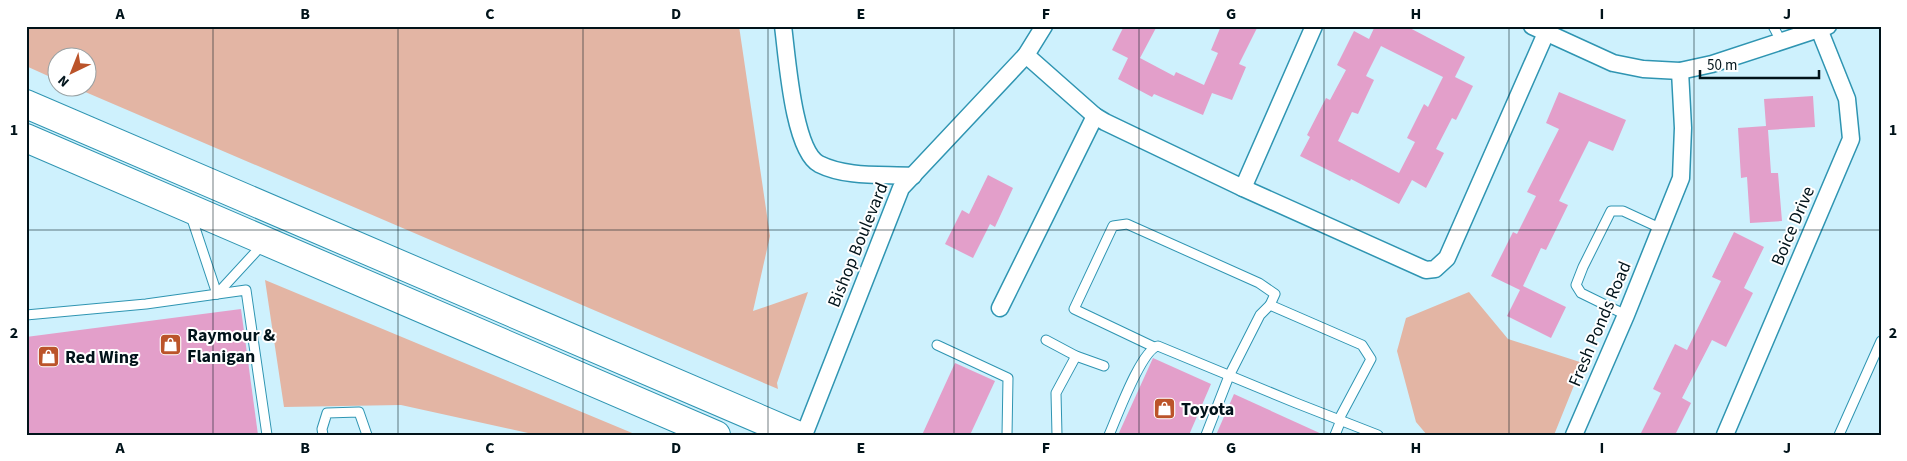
<svg xmlns="http://www.w3.org/2000/svg" width="1907" height="461" font-family="'Source Sans 3',sans-serif">
<style>
.green{fill:#e3b5a4}
.building{fill:#e39fca;fill-rule:evenodd}
.lines{fill:none;stroke-linecap:round;stroke-linejoin:round}
.service-casing{stroke:#2f95b2;stroke-width:11}
.minor-casing{stroke:#2f95b2;stroke-width:19}
.trunk-casing{stroke:#2f95b2;stroke-width:30}
.service{stroke:#fff;stroke-width:9}
.minor{stroke:#fff;stroke-width:16}
.trunk{stroke:#fff;stroke-width:28}
.grid{fill:none;stroke:#01131a;stroke-width:1;stroke-opacity:0.55}
.labels{text-anchor:middle;dominant-baseline:central;stroke-width:4;stroke-linejoin:round;paint-order:stroke}
.street-label{font-size:18px;fill:#01131a;stroke:#fff}
.poi-label{font-size:18px;font-weight:bold;fill:#01131a;stroke:#fff;text-anchor:start}
.neatline{fill:none;stroke:#01131a;stroke-width:2}
.grid-label{font-size:16px;text-anchor:middle;font-weight:bold;fill:#01131a}
</style>
<rect width="100%" height="100%" fill="#cef1fd"/>
<g class="green">
<polygon points="26,26 739,26 770,236 753,311 808,292 777,383 778,389 76,88 88,88 88,58 58,58 57,80 26,66"/>
<polygon points="265,280 637,435 537,435 401,405 284,407"/>
<polygon points="1469,292 1508,339 1583,363 1554,435 1427,435 1416,422 1397,351 1406,318"/>
</g>
<g class="building">
<polygon points="1124,26 1157,26 1140,58 1174,76 1176,72 1204,85 1218,53 1211,50 1221,26 1258,26 1239,64 1246,67 1232,100 1212,93 1203,115 1154,94 1152,97 1118,79 1128,58 1112,50"/>
<path d="M1375 26H1406L1465 57 1455 77 1473 86 1456 120 1452 118 1436 149 1444 153 1426 188 1412 180 1399 204 1351 179 1350 181 1300 156 1310 137 1307 135 1326 98 1330 100 1346 70 1337 65 1354 31 1369 39ZM1381 46 1443 77 1428 107 1424 104 1407 138 1415 142 1399 173 1338 141 1352 112 1358 114 1374 80 1366 76Z"/>
<polygon points="1559,92 1626,120 1613,151 1589,141 1559,201 1568,205 1546,250 1541,248 1523,286 1566,307 1551,338 1507,316 1520,290 1491,276 1513,232 1517,234 1536,196 1527,192 1559,129 1546,123"/>
<polygon points="1813,96 1815,127 1768,130 1771,173 1778,173 1782,221 1750,223 1747,177 1741,178 1738,128 1766,126 1764,99"/>
<polygon points="988,175 1013,188 995,227 990,224 973,258 945,244 962,210 969,214"/>
<polygon points="1734,232 1764,247 1744,288 1753,293 1726,347 1712,340 1682,398 1691,403 1675,435 1640,435 1661,393 1653,389 1675,344 1687,350 1721,281 1712,277"/>
<polygon points="241,309 258,435 34,435 26,431 26,337"/>
<polygon points="1153,358 1211,384 1189,435 1118,435"/>
<polygon points="955,363 995,381 970,435 922,435"/>
<polygon points="1234,394 1324,435 1216,435"/>
</g>
<g class="lines">
<defs>
<g id="service">
<polyline points="1773,26 1781,41"/>
<polyline points="191,216 217,294"/>
<polyline points="217,294 263,244"/>
<polyline points="26,315 146,304 246,290 267,435"/>
<polyline points="1626,315 1581,293 1576,285 1583,267 1611,211 1623,211 1662,229"/>
<polyline points="1046,340 1076,356 1104,366"/>
<polyline points="937,345 1008,378 1007,435"/>
<polyline points="1154,347 1074,309 1113,226 1127,224 1259,283 1275,294 1270,305"/>
<polyline points="323,435 322,429 327,413 359,412 367,435"/>
<polyline points="1057,435 1056,393 1076,356"/>
<path d="M1109 435C1117 417 1141 350 1158 346L1296 403 1378 435"/>
<polyline points="1206,435 1229,376 1260,315 1270,305 1362,345 1371,359 1339,419"/>
<polyline points="1335,435 1341,420"/>
<polyline points="1839,435 1881,341"/>
</g>
<g id="minor">
<path d="M783 26C787 55 793 150 819 164 847 178 883 174 913 176"/>
<polyline points="1532,26 1613,63 1643,69 1680,71 1712,64 1828,26"/>
<polyline points="1026,55 1095,116 1105,122 1243,188 1426,270 1435,269 1447,258 1546,33"/>
<polyline points="1243,188 1314,26"/>
<polyline points="1000,308 1095,116"/>
<polyline points="804,435 901,188 1026,55 1044,26"/>
<polyline points="1574,435 1626,315 1681,178 1683,128 1680,71"/>
<polyline points="1725,435 1851,139 1847,99 1819,29"/>
</g>
<g id="trunk">
<polyline points="26,104 797,435"/>
<polyline points="26,138 716,435"/>
</g>
</defs>
<use href="#service" class="service-casing"/>
<use href="#minor" class="minor-casing"/>
<use href="#trunk" class="trunk-casing"/>
<use href="#service" class="service"/>
<use href="#minor" class="minor"/>
<use href="#trunk" class="trunk"/>
</g>
<path class="grid" d="M213 26V435M398 26V435M583 26V435M768 26V435M954 26V435M1139 26V435M1324 26V435M1509 26V435M1694 26V435M26 230H1881"/>
<defs>
<symbol id="shop-square" viewBox="-11 -11 22 22"><rect x="-9" y="-9" width="18" height="18" rx="4" fill="#bb542a" stroke="#fff"/><path d="M-5-2.5h2.3a2.7 3.5 0 0 1 5.4 0H5L5.5 6h-11ZM-1.5-2.5h3a1.5 2.3 0 0 0-3 0Z" fill="#fff"/></symbol>
</defs>
<g fill-rule="evenodd">
<use href="#shop-square" x="158" y="332" width="25" height="25"/>
<use href="#shop-square" x="36" y="344" width="25" height="25"/>
<use href="#shop-square" x="1152" y="396" width="25" height="25"/>
</g>
<g class="labels">
<g class="street-label">
<text transform="translate(1793 226) rotate(-67)">Boice Drive</text>
<text transform="translate(858 245) rotate(-68)">Bishop Boulevard</text>
<text transform="translate(1600 324) rotate(-67)">Fresh Ponds Road</text>
</g>
<g class="poi-label">
<text x="187" y="335">Raymour &amp;<tspan x="187" dy="21">Flanigan</tspan></text>
<text x="65" y="357">Red Wing</text>
<text x="1181" y="409">Toyota</text>
</g>
</g>
<rect width="1907" height="461" fill="none" stroke="#ffffff" stroke-width="55"/>
<g transform="translate(72 72) rotate(223)"><circle r="24" fill="#ffffff" stroke="#99a1a3"/>
<path d="M0-4L9 19L0 12L-9 19Z" fill="#bb542a"/>
<text y="-8" font-size="14" font-weight="bold" text-anchor="middle" fill="#01131a">N</text>
</g>
<path d="M1700 70v8h119v-8" fill="none" stroke="#01131a" stroke-width="2.5"/>
<text x="1707" y="70" font-size="15" fill="#01131a" stroke="#ffffff" stroke-width="4" paint-order="stroke">50 m</text>
<rect x="28" y="28" width="1852" height="406" class="neatline"/>
<g class="grid-label">
<text x="120" y="19">A</text>
<text x="305" y="19">B</text>
<text x="490" y="19">C</text>
<text x="676" y="19">D</text>
<text x="861" y="19">E</text>
<text x="1046" y="19">F</text>
<text x="1231" y="19">G</text>
<text x="1416" y="19">H</text>
<text x="1602" y="19">I</text>
<text x="1787" y="19">J</text>
<text x="14" y="135">1</text>
<text x="1893" y="135">1</text>
<text x="14" y="338">2</text>
<text x="1893" y="338">2</text>
<text x="120" y="453">A</text>
<text x="305" y="453">B</text>
<text x="490" y="453">C</text>
<text x="676" y="453">D</text>
<text x="861" y="453">E</text>
<text x="1046" y="453">F</text>
<text x="1231" y="453">G</text>
<text x="1416" y="453">H</text>
<text x="1602" y="453">I</text>
<text x="1787" y="453">J</text>
</g>
</svg>
